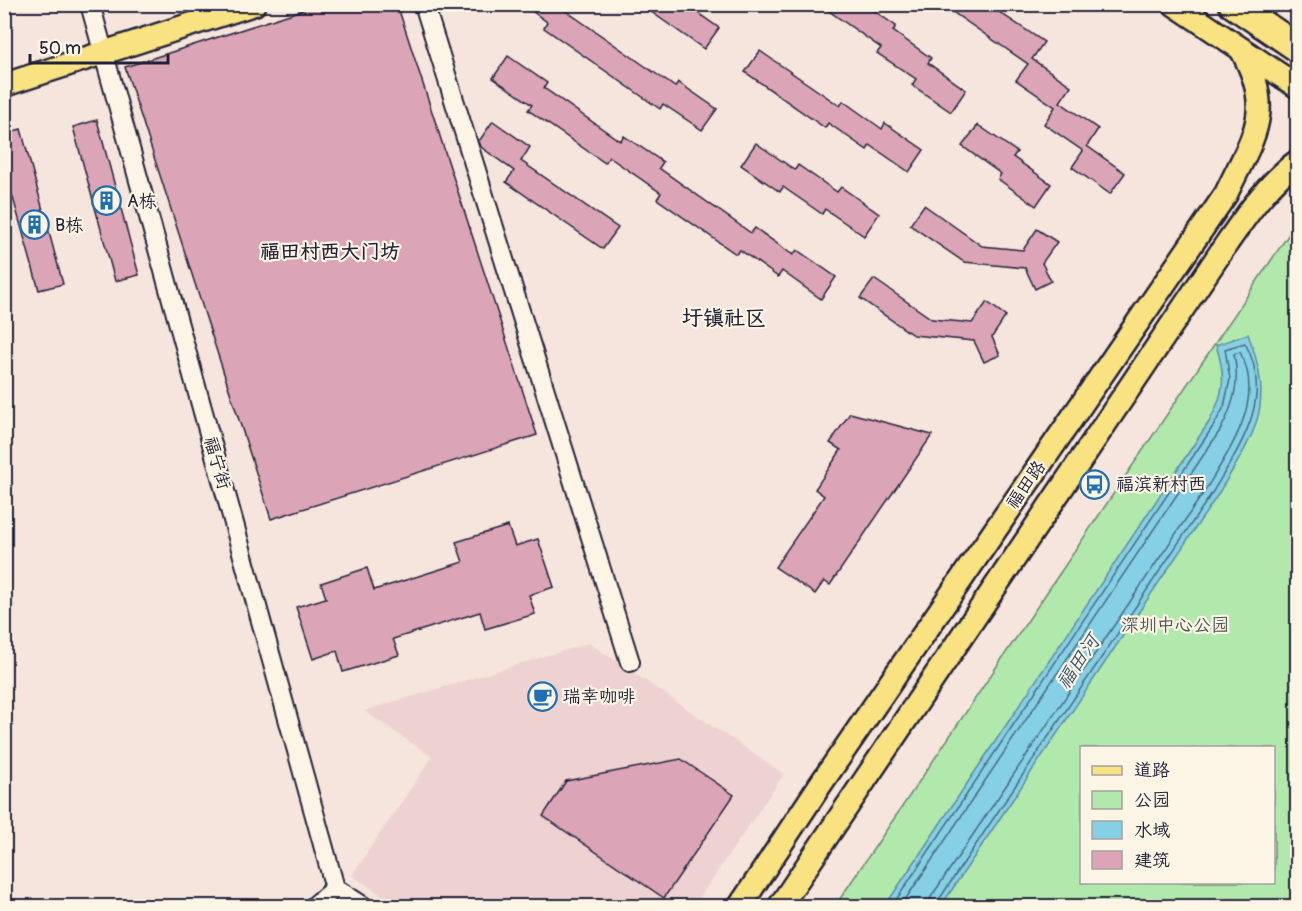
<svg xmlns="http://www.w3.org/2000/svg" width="1302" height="911" font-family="Pangolin,'LXGW WenKai TC',sans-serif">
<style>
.built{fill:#eed2d1}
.green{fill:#b1e8ab;stroke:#6a8573;stroke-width:1.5;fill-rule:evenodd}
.water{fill:#85d0e5;stroke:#5d8aa1;stroke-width:1.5}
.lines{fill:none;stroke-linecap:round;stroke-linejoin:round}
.shore{stroke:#4a687f;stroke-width:1.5}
.building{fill:#dca4b7;stroke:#22223b;stroke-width:1.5}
.minor-casing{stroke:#22223b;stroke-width:22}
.major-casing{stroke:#22223b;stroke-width:27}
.highway-casing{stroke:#22223b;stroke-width:32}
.minor{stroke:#fcf5e5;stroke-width:18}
.major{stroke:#f8e281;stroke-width:22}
.highway{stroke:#f8e281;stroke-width:27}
.labels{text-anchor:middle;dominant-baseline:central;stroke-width:4.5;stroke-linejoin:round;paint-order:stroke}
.poi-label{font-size:18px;fill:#22223b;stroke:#fcf5e5;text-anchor:start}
.street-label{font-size:18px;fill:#22223b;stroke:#fcf5e5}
.park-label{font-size:18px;fill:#465457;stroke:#fcf5e5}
.neighbourhood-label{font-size:20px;font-weight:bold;fill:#22223b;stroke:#fcf5e5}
.water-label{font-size:20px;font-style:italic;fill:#40566e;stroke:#fcf5e5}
.quarter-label{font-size:21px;font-weight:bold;fill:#22223b;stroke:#fcf5e5}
</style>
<rect width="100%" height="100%" fill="#f6e5dc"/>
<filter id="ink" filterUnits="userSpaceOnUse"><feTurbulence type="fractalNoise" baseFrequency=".0167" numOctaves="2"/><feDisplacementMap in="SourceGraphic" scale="12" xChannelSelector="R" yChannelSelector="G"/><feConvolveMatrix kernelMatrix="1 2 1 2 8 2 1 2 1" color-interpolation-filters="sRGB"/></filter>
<g filter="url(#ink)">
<polygon class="built" points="589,643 784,774 694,906 398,906 352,875 432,757 364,711"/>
<path class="green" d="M1297 222V906H835ZM1082 748H1274V882H1082Z"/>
<path class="water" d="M1248 334C1276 409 1255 432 1217 496L941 906H885L1209 422C1225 393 1226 376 1216 345Z"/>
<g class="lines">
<g class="shore">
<path d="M892 906 1214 425 1224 407 1230 379 1225 349 1245 343C1275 398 1240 446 1212 493L938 901 937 906"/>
<path d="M901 906 1221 429C1234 404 1240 382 1234 354L1240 352C1266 400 1230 449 1206 489L931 897 929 906"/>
</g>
</g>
<g class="building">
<polygon points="321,4 397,4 537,435 271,519 125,67"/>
<polygon points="522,4 556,4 675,87 678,82 717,109 702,130 663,104 660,109 544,28 547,22"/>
<polygon points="640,4 685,4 719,28 704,49"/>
<polygon points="819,4 864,4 896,26 893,31 931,58 928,63 966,90 951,112 912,85 916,79 877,53 881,48"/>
<polygon points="941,4 987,4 1044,42 1032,59 1071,86 1060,102 1098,129 1087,146 1125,173 1110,194 1072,167 1083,151 1044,124 1055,107 1016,80 1028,64"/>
<polygon points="760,51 840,106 843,101 882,129 885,123 924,150 909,172 870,145 867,150 828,123 825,128 745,72"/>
<polygon points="508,56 547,83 544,88 620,141 624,136 663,162 659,168 751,233 755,228 793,255 797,250 836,277 821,299 782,271 778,277 740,250 736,254 657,199 661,193 609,157 605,163 528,110 532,105 493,78"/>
<polygon points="97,120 139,275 115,281 73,127"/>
<polygon points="493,121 530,147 521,161 618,228 603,249 506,182 514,171 481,147 479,141"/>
<polygon points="978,125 1017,152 1013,157 1051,184 1036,206 998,179 1001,174 962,146"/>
<polygon points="21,129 63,284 39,290 4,166 4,134"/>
<polygon points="756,143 795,170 798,165 837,192 841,187 879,214 864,236 825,209 822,214 783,187 780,192 741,165"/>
<polygon points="924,205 982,246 1023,250 1037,229 1057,242 1042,263 1051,281 1035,289 1025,268 964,262 910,225"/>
<polygon points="874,279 932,319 972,323 987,302 1006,316 992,337 1000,355 984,362 974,341 913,335 860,298"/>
<polygon points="850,413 932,435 830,585 824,581 815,594 775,567 824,496 815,489 841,450 830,443"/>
<polygon points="508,526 515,546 538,539 554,587 529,595 535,614 485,629 480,612 393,639 399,655 343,672 337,651 313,659 296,607 326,598 321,583 367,568 374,590 463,562 456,542"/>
<polygon points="681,759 734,795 664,898 543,816 566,781"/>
</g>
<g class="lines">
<defs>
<g id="minor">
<polyline points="90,4 335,888 363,906"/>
<polyline points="424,4 630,662"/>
<polyline points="314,906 335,888"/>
</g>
<g id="major">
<polyline points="1174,4 1298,87"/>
<polyline points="4,85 254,4"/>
<path d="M740 906 820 785 1226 194C1253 136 1276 112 1241 49"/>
<path d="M780 906 1227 243C1248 213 1268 183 1298 161"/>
</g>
<polyline id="highway" points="1233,4 1298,48"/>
</defs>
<use href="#minor" class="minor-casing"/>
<use href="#major" class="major-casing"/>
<use href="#highway" class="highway-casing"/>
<use href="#minor" class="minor"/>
<use href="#major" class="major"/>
<use href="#highway" class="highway"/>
</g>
</g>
<defs>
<symbol id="building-ring" viewBox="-11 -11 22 22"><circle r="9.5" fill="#fcf5e5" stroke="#1f6fb2" stroke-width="1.5"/><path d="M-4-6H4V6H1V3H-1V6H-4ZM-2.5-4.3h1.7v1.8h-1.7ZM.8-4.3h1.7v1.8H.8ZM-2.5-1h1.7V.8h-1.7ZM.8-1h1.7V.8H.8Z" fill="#1f6fb2"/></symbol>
<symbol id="bus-ring" viewBox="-11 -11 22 22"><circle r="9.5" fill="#fcf5e5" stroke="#1f6fb2" stroke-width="1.5"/><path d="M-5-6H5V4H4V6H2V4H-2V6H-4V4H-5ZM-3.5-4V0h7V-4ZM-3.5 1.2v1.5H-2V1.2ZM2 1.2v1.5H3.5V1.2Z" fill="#1f6fb2"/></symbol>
<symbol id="cafe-ring" viewBox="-11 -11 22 22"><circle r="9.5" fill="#fcf5e5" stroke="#1f6fb2" stroke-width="1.5"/><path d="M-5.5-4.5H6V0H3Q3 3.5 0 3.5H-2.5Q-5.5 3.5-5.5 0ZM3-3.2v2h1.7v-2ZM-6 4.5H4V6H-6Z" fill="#1f6fb2"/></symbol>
</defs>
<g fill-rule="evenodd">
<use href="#building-ring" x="90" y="184" width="33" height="33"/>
<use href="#building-ring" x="18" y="208" width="33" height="33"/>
<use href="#bus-ring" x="1078" y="468" width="33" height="33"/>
<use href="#cafe-ring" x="526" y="680" width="33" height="33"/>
</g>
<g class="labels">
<g class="poi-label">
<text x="127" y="201">A栋</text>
<text x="55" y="225">B栋</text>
<text x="1116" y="484">福滨新村西</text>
<text x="563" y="696">瑞幸咖啡</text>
</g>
<g class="street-label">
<text transform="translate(217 463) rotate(74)">福宁街</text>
<text transform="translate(1026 485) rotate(-55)">福田路</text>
</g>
<g class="park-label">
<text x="1175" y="625">深圳中心公园</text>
</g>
<g class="neighbourhood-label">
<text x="330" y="251">福田村西大门坊</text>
</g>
<g class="water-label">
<text transform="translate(1078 662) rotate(-56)">福田河</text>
</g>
<g class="quarter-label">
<text x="724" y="318">圩镇社区</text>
</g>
</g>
<rect width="1302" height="911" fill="none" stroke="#fcf5e5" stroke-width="24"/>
<rect x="12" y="12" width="1278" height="887" fill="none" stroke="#22223b" stroke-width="2" filter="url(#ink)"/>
<rect x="1080" y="746" width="195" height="138" fill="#fcf5e5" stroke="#a5a1a1" stroke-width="1.5"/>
<rect x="1092" y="766" width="30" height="9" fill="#f8e281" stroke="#a5a1a1" stroke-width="1.5"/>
<text x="1134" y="776" font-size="18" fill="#22223b">道路</text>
<rect x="1092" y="791" width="30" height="18" fill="#b1e8ab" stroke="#a5a1a1" stroke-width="1.5"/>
<text x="1134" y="806" font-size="18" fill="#22223b">公园</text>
<rect x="1092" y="821" width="30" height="18" fill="#85d0e5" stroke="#a5a1a1" stroke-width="1.5"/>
<text x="1134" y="836" font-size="18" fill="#22223b">水域</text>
<rect x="1092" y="851" width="30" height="18" fill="#dca4b7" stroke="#a5a1a1" stroke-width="1.5"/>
<text x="1134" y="866" font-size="18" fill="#22223b">建筑</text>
<path d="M30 54v9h138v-9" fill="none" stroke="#22223b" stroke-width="3"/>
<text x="39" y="54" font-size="18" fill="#22223b" stroke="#fcf5e5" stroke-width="4.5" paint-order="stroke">50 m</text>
</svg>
